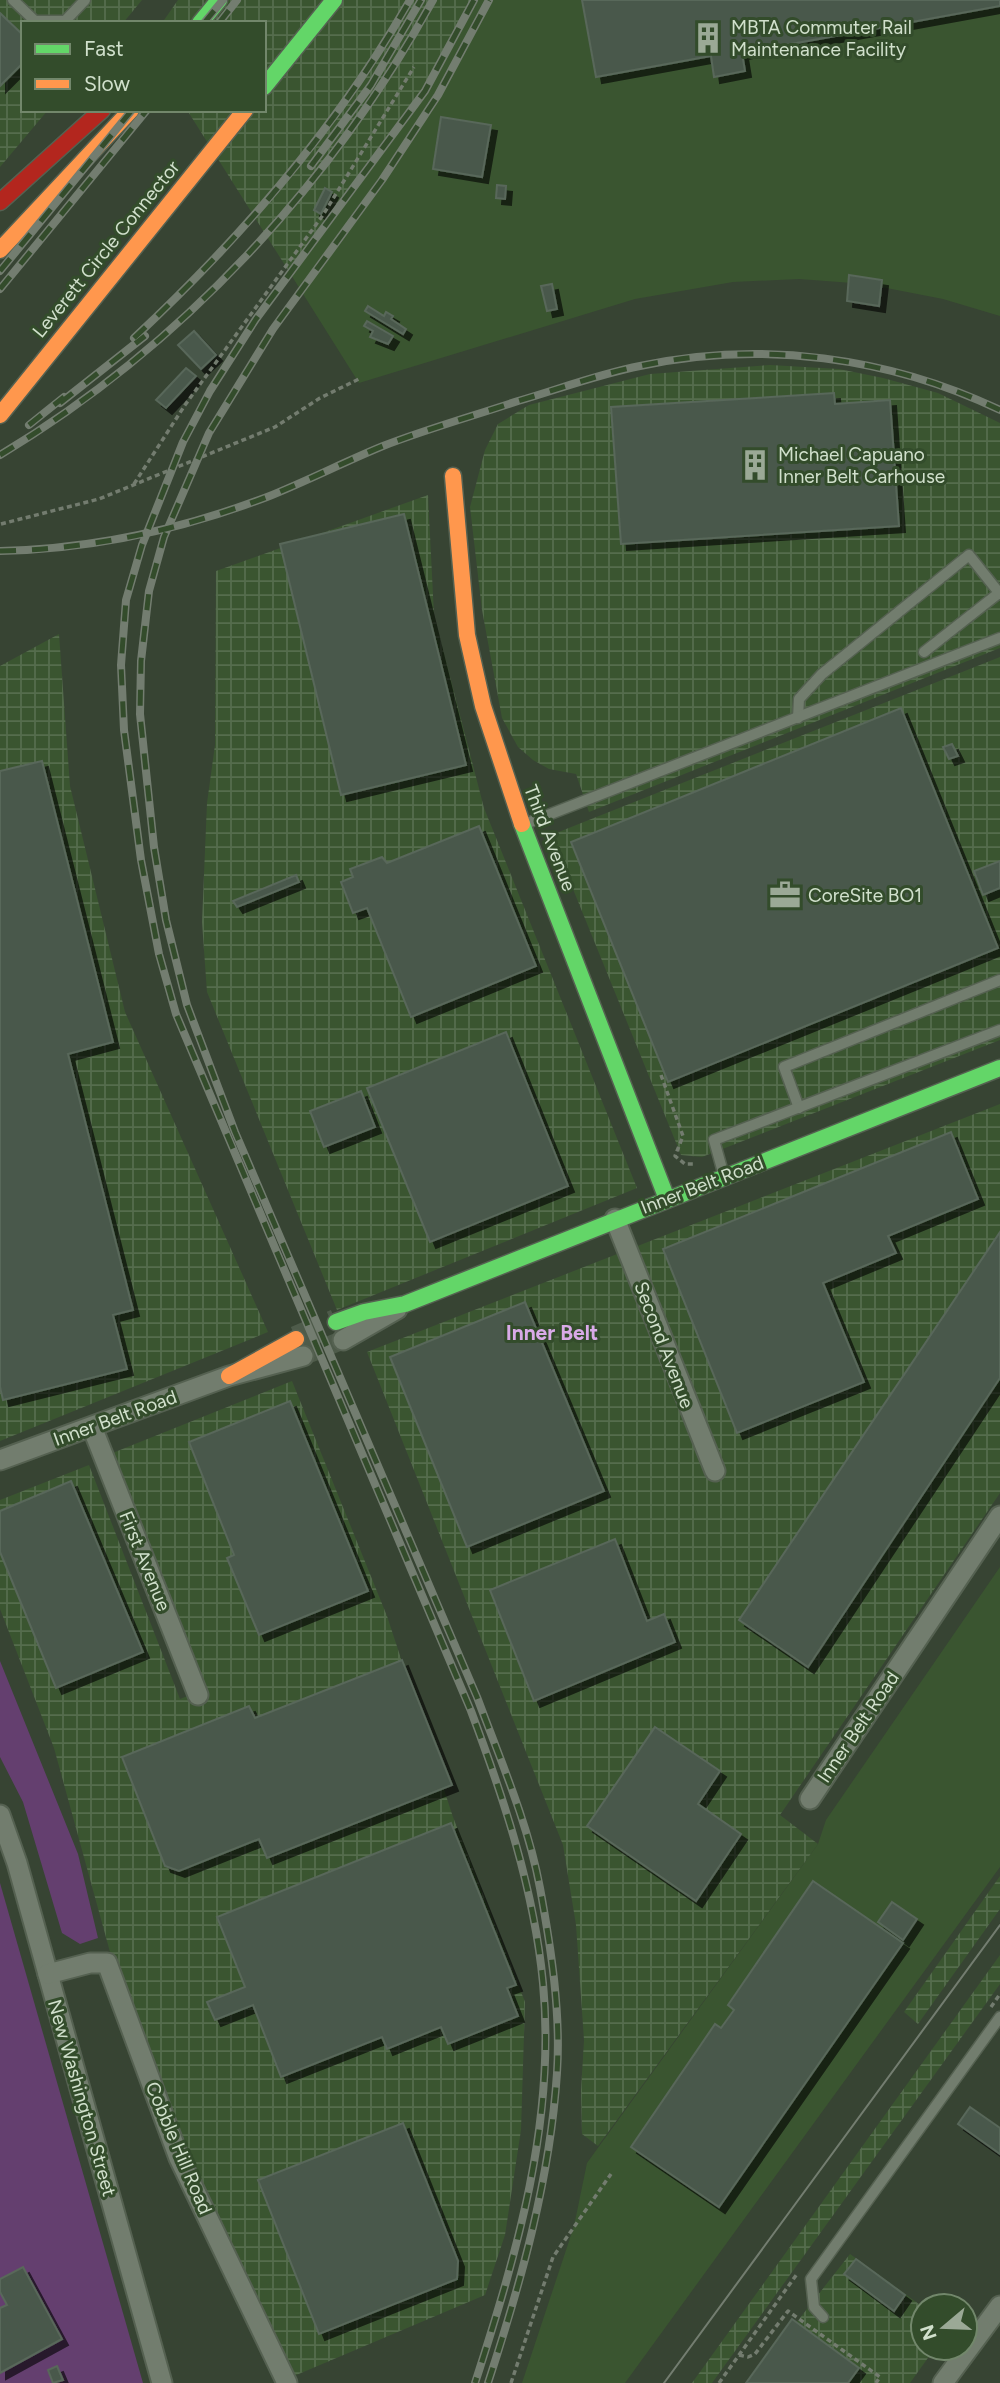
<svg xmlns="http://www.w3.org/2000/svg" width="1000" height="2383" font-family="Figtree,sans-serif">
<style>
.built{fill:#3a5530}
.industrial{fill:url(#industrial-grid)}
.green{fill:#643f6f}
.building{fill:#4a594c;stroke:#59675a;stroke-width:2;filter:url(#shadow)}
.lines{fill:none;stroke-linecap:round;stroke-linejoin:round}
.street-tunnel{stroke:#4e5b4a;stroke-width:19;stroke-dasharray:19 10;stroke-linecap:butt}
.secondary-tunnel{stroke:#4e5b4a;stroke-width:26;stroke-dasharray:26 13;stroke-linecap:butt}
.lane-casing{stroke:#556151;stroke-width:13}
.street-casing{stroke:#556151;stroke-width:23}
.fast-casing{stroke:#556151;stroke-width:19}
.slow-casing{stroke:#556151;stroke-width:19}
.jam-casing{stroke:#556151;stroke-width:19}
.path{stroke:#737c6f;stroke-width:3.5;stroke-dasharray:5 3.5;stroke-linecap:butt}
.lane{stroke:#727d6e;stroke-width:10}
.street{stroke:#727d6e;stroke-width:19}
.fast{stroke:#63d668;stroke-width:16}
.slow{stroke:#ff974d;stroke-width:16}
.jam{stroke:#b3261e;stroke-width:16}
.tram{stroke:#737d70;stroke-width:2}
.rail-casing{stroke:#737d70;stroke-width:8}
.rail{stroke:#334c2b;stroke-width:5;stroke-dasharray:16;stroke-linecap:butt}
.labels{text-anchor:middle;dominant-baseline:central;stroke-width:6;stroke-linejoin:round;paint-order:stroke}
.poi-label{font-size:19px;fill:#d1e0cc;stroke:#334c2b;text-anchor:start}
.street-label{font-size:19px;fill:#d1e0cc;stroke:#334c2b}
.neighbourhood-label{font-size:21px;font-weight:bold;fill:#d9aae8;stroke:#334c2b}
</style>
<defs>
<pattern id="industrial-grid" width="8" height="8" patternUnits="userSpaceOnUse" patternTransform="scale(1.75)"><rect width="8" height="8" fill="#3a5530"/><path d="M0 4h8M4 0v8" fill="none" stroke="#556d4d"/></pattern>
<filter id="shadow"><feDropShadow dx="6" dy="6" stdDeviation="0" flood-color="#0009"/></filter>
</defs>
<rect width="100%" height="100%" fill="#374433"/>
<g class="built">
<polygon points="472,0 1000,0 1000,316 943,299 866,284 799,279 733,282 635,299 359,383 288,270 420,94"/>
<polygon points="1000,1567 1000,1867 625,2383 522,2383 574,2226 587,2163 818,1844 826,1820"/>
</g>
<g class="industrial">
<polygon points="0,0 142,0 123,23 23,23 23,110 48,110 0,167"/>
<polygon points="178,0 472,0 420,94 372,168 288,270 187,110 264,110 264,23 162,23"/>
<polygon points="770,365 839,369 883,378 938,393 1000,423 1000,648 589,812 576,774 549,769 533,760 518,747 502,718 482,610 470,507 485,450 498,424 529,405 650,374"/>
<polygon points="428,495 434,615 484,808 637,1188 337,1310 207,992 202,922 207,803 215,745 216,571"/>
<polygon points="59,634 70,786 125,1012 268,1332 0,1441 0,666"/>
<polygon points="1000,657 1000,1040 702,1157 681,1155 551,835"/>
<polygon points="1000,1104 1000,1493 780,1815 818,1844 598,2146 582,2134 581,2091 584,2040 576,1925 563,1845 367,1352"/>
<polygon points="292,1381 387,1616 453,1817 525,2002 521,2130 505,2235 485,2295 294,2376 199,2189 110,1952 54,1748 0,1609 0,1500 89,1465 180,1699 203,1690 110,1454"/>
<polygon points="1000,1876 1000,1909 918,2024 904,2012"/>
<polygon points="1000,1955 1000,1984 712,2383 692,2383"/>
<polygon points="850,2254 923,2307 923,2348 935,2348 910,2383 749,2383"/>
</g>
<g class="green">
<polygon points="0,1661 78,1854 98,1938 80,1944 62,1933 23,1802 0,1757"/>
<polygon points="0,1883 143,2383 0,2383"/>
</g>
<g class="building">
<polygon points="582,0 1000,0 1000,6 742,53 745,71 714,77 711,56 596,77"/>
<polygon points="0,13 23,35 23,63 0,86"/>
<polygon points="441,117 491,125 482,177 433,169"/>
<polygon points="497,185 506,186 505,199 496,198"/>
<polygon points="325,188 332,192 321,214 314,210"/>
<polygon points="849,275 882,280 879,306 847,301"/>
<polygon points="552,284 557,309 547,311 541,286"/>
<polygon points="368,306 384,316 386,312 393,316 391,319 406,329 403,334 365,311"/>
<polygon points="367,321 393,336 388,344 370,337 373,331 364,326"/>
<polygon points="194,331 216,355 201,369 178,345"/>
<polygon points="186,368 196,376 166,408 156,400"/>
<polygon points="834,393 835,404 890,400 899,526 621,544 611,407"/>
<polygon points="404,514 466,765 341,795 280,544"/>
<polygon points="901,708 998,948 668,1082 571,842"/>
<polygon points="952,744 958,756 949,759 943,747"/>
<polygon points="42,761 113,1042 68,1054 133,1310 113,1315 127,1369 3,1400 0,1387 0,771"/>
<polygon points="479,826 536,966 411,1017 367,908 353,913 341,882 353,877 350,869 382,857 387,863"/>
<polygon points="1000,861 1000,888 983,895 974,871"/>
<polygon points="296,875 299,882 237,907 233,901"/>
<polygon points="506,1032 568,1186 430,1242 367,1088"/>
<polygon points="361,1091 375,1127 324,1147 310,1111"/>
<polygon points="951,1132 978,1199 888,1236 896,1253 823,1283 864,1382 737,1433 663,1249"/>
<polygon points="1000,1232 1000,1378 808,1667 739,1620"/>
<polygon points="525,1302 604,1491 467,1547 390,1357"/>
<polygon points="290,1401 368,1591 259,1635 227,1558 234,1555 189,1442"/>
<polygon points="71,1481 143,1652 56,1688 0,1552 0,1511"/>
<polygon points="615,1539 647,1621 664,1614 675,1642 534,1701 490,1590"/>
<polygon points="402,1660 452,1785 267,1858 259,1839 179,1871 165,1866 122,1757 249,1706 255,1718"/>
<polygon points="655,1727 720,1771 698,1804 741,1834 696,1901 587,1826"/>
<polygon points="451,1823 516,1985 507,1988 518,2016 448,2044 441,2027 387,2049 382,2037 281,2077 253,2005 215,2020 207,2002 245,1987 217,1917"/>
<polygon points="813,1881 903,1943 719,2207 631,2147 715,2024 721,2028 734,2010 728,2005"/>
<polygon points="892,1902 917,1919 903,1940 878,1922"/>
<polygon points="970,2107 1000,2128 1000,2154 958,2124"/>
<polygon points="403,2123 458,2261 457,2279 319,2334 258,2180"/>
<polygon points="856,2259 905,2295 894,2311 844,2274"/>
<polygon points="23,2267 62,2339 0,2373 0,2308 7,2305 0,2292 0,2279"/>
<polygon points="792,2319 859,2368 848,2383 746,2383"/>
<polygon points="57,2366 63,2380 53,2383 48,2370"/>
</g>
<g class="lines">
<polyline class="street-tunnel" points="303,1356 343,1340"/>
<polyline class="secondary-tunnel" points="296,1339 336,1322"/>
<defs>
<g id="lane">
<polyline points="13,0 35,21 65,21 85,0"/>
<polyline points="924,652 999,593"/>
<polyline points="798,718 799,699 822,674 969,555 1000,594"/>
<polyline points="525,824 1000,638"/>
<polyline points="799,1108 784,1067 1000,980"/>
<polyline points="724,1176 714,1140 1000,1030"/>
<polyline points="823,2317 814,2307 811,2279 1000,2017"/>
</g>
<g id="street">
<polyline points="615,1219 715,1471"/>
<polyline points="343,1340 397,1309"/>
<polyline points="92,1427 198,1695"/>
<polyline points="0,1460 229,1376 303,1356"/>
<polyline points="810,1799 1000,1516"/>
<polyline points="0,1815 17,1863 162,2383"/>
<polyline points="48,1974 90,1963 107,1963 179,2158 287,2383"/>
<polyline points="943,2383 1000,2306"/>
</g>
<g id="fast">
<polyline points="200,23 219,0"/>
<polyline points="264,87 334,0"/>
<polyline points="522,824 667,1199"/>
<polyline points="336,1322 364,1312 405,1304 1000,1068"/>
</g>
<g id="slow">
<polyline points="0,250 131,110"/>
<polyline points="0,415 245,110"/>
<polyline points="453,476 467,635 483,706 522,824"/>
<polyline points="229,1376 296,1339"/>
</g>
<polyline id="jam" points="0,202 102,110"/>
</defs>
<use href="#lane" class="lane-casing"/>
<use href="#street" class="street-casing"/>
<use href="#fast" class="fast-casing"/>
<use href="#slow" class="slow-casing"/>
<use href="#jam" class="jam-casing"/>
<g class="path">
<polyline points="134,484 185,405 323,215 414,67"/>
<polyline points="1,524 99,499 275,427 320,398 361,378"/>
<polyline points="661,1075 683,1136 675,1156 685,1164 694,1164"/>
<polyline points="991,2007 1000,1994"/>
<polyline points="739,2355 748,2357 755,2354 788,2311 880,2377 876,2383"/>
<polyline points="511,2383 553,2257 611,2174"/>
<polyline points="719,2383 797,2274"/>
</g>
<use href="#lane" class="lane"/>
<use href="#street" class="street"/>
<use href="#fast" class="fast"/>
<use href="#slow" class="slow"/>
<use href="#jam" class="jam"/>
<polyline class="tram" points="664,2383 1000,1925"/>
<defs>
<g id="rail">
<path d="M474 0 425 91 256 319 210 391 183 442 142 545 126 600 121 665 124 730 141 860 159 954 176 1014 471 1711C504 1799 534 1889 543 1983 556 2121 517 2253 475 2383"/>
<polyline points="204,23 223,0"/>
<polyline points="219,23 237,0"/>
<polyline points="311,166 371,85 421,0"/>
<polyline points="0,271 132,110"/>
<polyline points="0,289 147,110"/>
<path d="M134 338C241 238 337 128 410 0"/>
<polyline points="60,403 145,336"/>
<polyline points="29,425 64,397"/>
<path d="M0 455C182 346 331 184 433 0"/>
<path d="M0 551C93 549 180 530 267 497 307 481 344 462 383 446 427 429 473 416 518 401 559 389 599 374 640 366 761 340 889 357 1000 410"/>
<path d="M488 2383C521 2282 550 2180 557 2073 561 2012 551 1948 540 1888 528 1823 500 1759 477 1697L235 1132 187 1005 166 920 154 847 140 714 141 661 149 591 164 537 209 433 273 329 382 180 438 95 489 0"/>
</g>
</defs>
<use href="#rail" class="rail-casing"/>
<use href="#rail" class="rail"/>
</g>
<defs>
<symbol id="building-bare" viewBox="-9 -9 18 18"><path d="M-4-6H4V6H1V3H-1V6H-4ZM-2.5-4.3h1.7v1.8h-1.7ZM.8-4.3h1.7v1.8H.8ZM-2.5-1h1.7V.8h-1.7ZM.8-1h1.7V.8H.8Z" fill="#9ba996" stroke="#334c2b" stroke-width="2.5" paint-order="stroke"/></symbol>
<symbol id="office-bare" viewBox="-9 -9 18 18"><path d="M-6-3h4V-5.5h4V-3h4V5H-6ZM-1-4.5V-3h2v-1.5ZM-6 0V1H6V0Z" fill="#9ba996" stroke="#334c2b" stroke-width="2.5" paint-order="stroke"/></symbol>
</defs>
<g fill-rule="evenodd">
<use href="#building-bare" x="686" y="16" width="44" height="44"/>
<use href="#building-bare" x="733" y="443" width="44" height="44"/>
<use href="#office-bare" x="763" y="873" width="44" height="44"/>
</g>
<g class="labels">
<g class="poi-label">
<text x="731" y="27">MBTA Commuter Rail<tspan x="731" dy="22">Maintenance Facility</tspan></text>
<text x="778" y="454">Michael Capuano<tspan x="778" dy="22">Inner Belt Carhouse</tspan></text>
<text x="808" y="895">CoreSite BO1</text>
</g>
<g class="street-label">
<text transform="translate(106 249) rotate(-51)">Leverett Circle Connector</text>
<text transform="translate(550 838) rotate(69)">Third Avenue</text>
<text transform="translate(702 1185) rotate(-21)">Inner Belt Road</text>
<text transform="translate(664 1345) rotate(69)">Second Avenue</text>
<text transform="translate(115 1418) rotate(-20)">Inner Belt Road</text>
<text transform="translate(145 1561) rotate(68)">First Avenue</text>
<text transform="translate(858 1727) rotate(-56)">Inner Belt Road</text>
<text transform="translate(82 2098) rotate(74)">New Washington Street</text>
<text transform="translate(179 2148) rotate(67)">Cobble Hill Road</text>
</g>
<g class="neighbourhood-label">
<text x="552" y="1332">Inner Belt</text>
</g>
</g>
<rect x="21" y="21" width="245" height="91" fill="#334c2b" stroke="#72876b" stroke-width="2"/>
<rect x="35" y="44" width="35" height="10" fill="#63d668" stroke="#72876b" stroke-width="2"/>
<text x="84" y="56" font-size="21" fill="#d1e0cc">Fast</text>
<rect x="35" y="79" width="35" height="10" fill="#ff974d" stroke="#72876b" stroke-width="2"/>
<text x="84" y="91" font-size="21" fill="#d1e0cc">Slow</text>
<g transform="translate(944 2327) rotate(251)"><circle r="33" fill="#334c2b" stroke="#72876b" stroke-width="2"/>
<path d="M0-5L12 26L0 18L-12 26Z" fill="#9ba996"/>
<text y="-10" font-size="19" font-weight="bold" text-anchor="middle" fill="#d1e0cc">N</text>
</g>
</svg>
